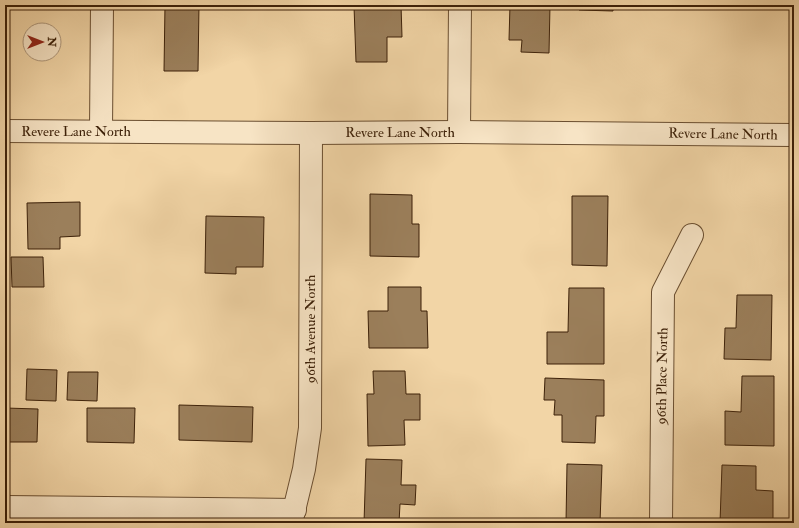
<svg xmlns="http://www.w3.org/2000/svg" width="799" height="528" font-family="'IM FELL Double Pica',serif">
<style>
.building{fill:#9b7f5b;stroke:#3d2109}
.lines{fill:none;stroke-linecap:round;stroke-linejoin:round}
.minor-casing{stroke:#6a4e30;stroke-width:24}
.tertiary-casing{stroke:#6a4e30;stroke-width:24}
.minor{stroke:#f7e4c5;stroke-width:22}
.tertiary{stroke:#f7e4c5;stroke-width:22}
.labels{text-anchor:middle;dominant-baseline:central;stroke-width:3;stroke-linejoin:round;paint-order:stroke}
.street-label{font-size:14px;fill:#3d2109;stroke:#f7e4c5}
</style>
<rect width="100%" height="100%" fill="#f2d5a6"/>
<filter id="stains"><feTurbulence type="fractalNoise" baseFrequency=".005" numOctaves="4"/><feColorMatrix values="0 0 0 0 .2 0 0 0 0 .09 0 0 0 0 .02 0 0 0 .5 -.17"/></filter>
<radialGradient id="worn" r=".72"><stop offset=".6" stop-color="#630" stop-opacity="0"/><stop offset="1" stop-color="#630" stop-opacity=".3"/></radialGradient>
<g class="building">
<polygon points="165,5 199,5 198,71 164,71"/>
<polygon points="401,5 402,37 387,37 387,62 356,62 354,6"/>
<polygon points="510,5 550,5 549,53 521,52 522,40 509,40"/>
<polygon points="579,5 613,5 613,11 579,10"/>
<polygon points="646,5 705,5 705,8 646,7"/>
<polygon points="370,194 412,195 412,224 419,224 419,257 370,256"/>
<polygon points="572,196 608,196 607,266 572,265"/>
<polygon points="80,202 80,236 60,237 60,249 28,249 27,203"/>
<polygon points="206,216 264,217 263,267 236,267 236,274 205,273"/>
<polygon points="11,257 43,257 44,287 12,287"/>
<polygon points="388,287 421,287 421,311 427,311 428,348 369,348 368,311 388,311"/>
<polygon points="569,288 604,288 604,364 547,364 547,332 568,332"/>
<polygon points="737,295 772,295 771,360 724,359 725,328 736,328"/>
<polygon points="27,369 57,370 56,401 26,400"/>
<polygon points="373,371 405,371 406,394 420,394 420,420 404,420 405,445 368,446 367,394 374,394"/>
<polygon points="68,372 98,372 97,401 67,400"/>
<polygon points="742,376 774,376 774,446 725,445 725,411 741,412"/>
<polygon points="545,378 604,380 604,416 596,416 595,443 562,442 562,415 554,415 555,400 544,400"/>
<polygon points="179,405 253,407 252,442 179,440"/>
<polygon points="5,408 38,409 37,442 5,442"/>
<polygon points="87,408 135,408 134,443 87,442"/>
<polygon points="366,459 402,460 401,485 416,485 415,505 400,504 399,523 364,523"/>
<polygon points="567,464 602,465 600,523 566,523"/>
<polygon points="722,465 756,466 756,490 773,491 773,523 720,523"/>
</g>
<g class="lines">
<defs>
<g id="minor">
<polyline points="101,130 102,5"/>
<polyline points="459,132 460,5"/>
<polyline points="5,507 295,510"/>
<polyline points="291,523 304,469 310,428 311,133"/>
<polyline points="661,523 663,292 692,235"/>
</g>
<polyline id="tertiary" points="5,131 311,133 459,132 794,135"/>
</defs>
<use href="#minor" class="minor-casing"/>
<use href="#tertiary" class="tertiary-casing"/>
<use href="#minor" class="minor"/>
<use href="#tertiary" class="tertiary"/>
</g>
<g class="labels">
<g class="street-label">
<text x="76" y="131">Revere Lane North</text>
<text x="400" y="132">Revere Lane North</text>
<text transform="translate(723 134) rotate(1)">Revere Lane North</text>
<text transform="translate(310 329) rotate(-90)">96th Avenue North</text>
<text transform="translate(662 376) rotate(-89)">96th Place North</text>
</g>
</g>
<rect width="799" height="528" fill="none" stroke="#f2d5a6" stroke-width="20"/>
<rect x="6" y="6" width="787" height="516" fill="none" stroke="#3d2109" stroke-width="2"/>
<rect x="10" y="10" width="779" height="508" fill="none" stroke="#3d2109"/>
<g transform="translate(42 42) rotate(90)"><circle r="19" fill="#f7e4c5" stroke="#ad967a"/>
<path d="M0-3L7 15L0 10L-7 15Z" fill="#8f2418"/>
<text y="-6" font-size="11" font-weight="bold" text-anchor="middle" fill="#3d2109">N</text>
</g>
<rect width="100%" height="100%" filter="url(#stains)"/>
<rect width="100%" height="100%" fill="url(#worn)"/>
</svg>
